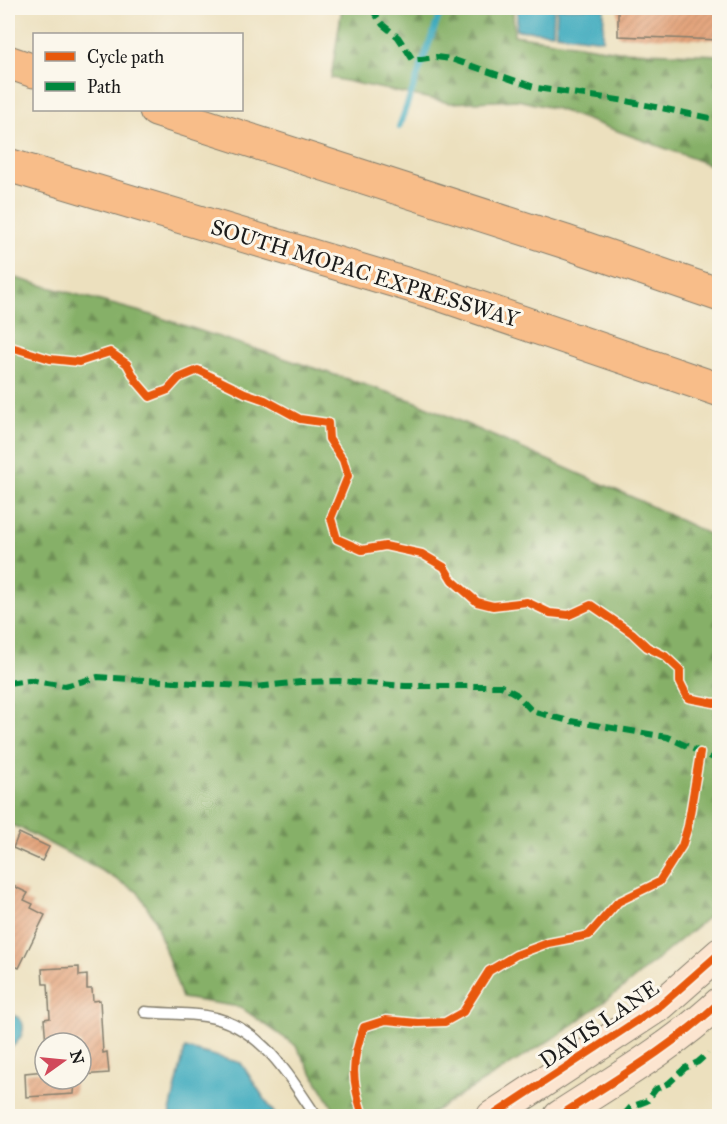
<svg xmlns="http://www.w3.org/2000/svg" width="727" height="1124" font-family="'IM FELL Great Primer',serif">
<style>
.forest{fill:url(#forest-firs);stroke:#516642;stroke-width:1.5}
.water{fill:#3eaabe;stroke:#2d636d;stroke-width:1.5}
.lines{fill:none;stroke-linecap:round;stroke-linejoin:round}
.stream{stroke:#3eaabe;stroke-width:6}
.building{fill:url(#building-hatch)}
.lane-casing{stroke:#847e6d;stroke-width:13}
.secondary-casing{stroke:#847e6d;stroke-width:32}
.highway-casing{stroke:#847e6d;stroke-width:35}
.lane{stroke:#fff;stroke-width:10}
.secondary{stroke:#fce5d0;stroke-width:30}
.highway{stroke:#f8bd89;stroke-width:33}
.quiet{stroke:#00873e;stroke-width:6;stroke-dasharray:12 6;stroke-linecap:butt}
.cycleway-casing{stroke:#fbf7ec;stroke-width:11}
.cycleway{stroke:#e8590c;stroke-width:8}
.labels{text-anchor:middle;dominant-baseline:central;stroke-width:6;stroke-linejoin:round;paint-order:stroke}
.street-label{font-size:22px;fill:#1c1c1c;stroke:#fbf7ec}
</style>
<defs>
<pattern id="forest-firs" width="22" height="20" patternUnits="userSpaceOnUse" patternTransform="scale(1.5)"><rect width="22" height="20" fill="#86b067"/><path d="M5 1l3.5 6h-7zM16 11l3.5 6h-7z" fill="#6d8e54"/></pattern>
<pattern id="building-hatch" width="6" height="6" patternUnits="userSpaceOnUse" patternTransform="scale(1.5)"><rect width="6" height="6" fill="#e3a279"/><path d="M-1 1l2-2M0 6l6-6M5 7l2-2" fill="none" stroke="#c28b68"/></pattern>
</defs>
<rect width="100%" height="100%" fill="#fbf7ec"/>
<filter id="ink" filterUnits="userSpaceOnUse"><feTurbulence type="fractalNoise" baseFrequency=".0167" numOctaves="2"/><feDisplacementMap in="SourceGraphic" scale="12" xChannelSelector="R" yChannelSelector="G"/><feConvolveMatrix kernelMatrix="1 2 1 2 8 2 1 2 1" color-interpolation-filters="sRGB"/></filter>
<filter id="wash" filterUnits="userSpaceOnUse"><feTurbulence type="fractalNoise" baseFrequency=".008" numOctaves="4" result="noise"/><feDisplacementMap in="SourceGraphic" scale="24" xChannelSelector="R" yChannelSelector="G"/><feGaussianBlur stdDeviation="1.35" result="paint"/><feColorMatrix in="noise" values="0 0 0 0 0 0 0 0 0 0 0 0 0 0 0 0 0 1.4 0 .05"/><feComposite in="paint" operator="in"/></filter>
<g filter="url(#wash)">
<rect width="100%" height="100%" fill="#ece0be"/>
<g class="forest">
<polygon points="342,8 513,8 514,35 618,51 719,55 719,168 557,109 518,100 450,103 331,78"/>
<polygon points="8,276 152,315 414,401 634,498 719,539 719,908 624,987 562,1033 427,1116 338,1116 296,1046 240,1007 182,998 154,918 138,892 104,872 22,829 8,824"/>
</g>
<g class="water">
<polygon points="518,8 554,8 553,33 516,30"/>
<polygon points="557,8 604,8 603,40 556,34"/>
<path d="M8 1014C31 1018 25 1039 9 1049Z"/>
<polygon points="185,1048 241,1063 276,1116 169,1116"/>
</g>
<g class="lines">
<polyline class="stream" points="399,127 442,8"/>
</g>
<g id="blocks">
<g class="building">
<polygon points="618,8 720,8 720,40 618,36"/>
<polygon points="19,833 49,847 42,861 13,848"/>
<polygon points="13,886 28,893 24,900 33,904 31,908 45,915 19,968 8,963 8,899"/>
<polygon points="79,967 79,976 87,975 87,989 92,989 93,1001 100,1000 103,1053 107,1052 109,1073 81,1075 81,1043 46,1043 44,1019 50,1018 48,984 43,984 42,969"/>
<polygon points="45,1071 45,1079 75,1079 74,1094 26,1097 25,1073"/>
</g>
</g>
</g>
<g filter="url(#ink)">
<use href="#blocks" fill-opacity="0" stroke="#847e6d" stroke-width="1.5"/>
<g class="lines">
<defs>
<path id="lane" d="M145 1012C165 1014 186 1013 205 1016 260 1024 288 1075 316 1116"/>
<g id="secondary">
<polyline points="492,1116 661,1005 720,953"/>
<path d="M559 1116C613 1081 672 1047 720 1002"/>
</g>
<g id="highway">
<polyline points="8,62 34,71"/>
<polyline points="156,110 566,242 720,295"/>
<polyline points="8,165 436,293 720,390"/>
</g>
</defs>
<use href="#lane" class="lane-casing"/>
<use href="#secondary" class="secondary-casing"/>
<use href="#highway" class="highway-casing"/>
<use href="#lane" class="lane"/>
<use href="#secondary" class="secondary"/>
<use href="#highway" class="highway"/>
<g class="quiet">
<polyline points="371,8 383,25 398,37 413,60 436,57 451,59 537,88 626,101 720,120"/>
<polyline points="8,683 29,680 65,686 98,677 256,687 301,682 339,681 406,686 501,686 516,694 532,711 565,720 667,737 720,761"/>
<polyline points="623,1116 631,1107 647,1101 656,1089 669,1083 685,1068 698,1062 708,1053"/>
</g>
<defs>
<g id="cycleway">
<polyline points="8,346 50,359 79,362 110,352 127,364 137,382 150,397 168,390 179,378 198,370 245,393 265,400 300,419 328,423 329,439 343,460 348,476 331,518 337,539 362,550 385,546 422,554 444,567 452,580 477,602 493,606 527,602 550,613 569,615 591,605 632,633 647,647 665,656 680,670 680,682 688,698 714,703 720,702"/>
<path d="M363 1116C352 1081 350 1062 364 1027L386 1020 418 1023 445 1022 463 1012 489 971 516 955 548 943 589 935 618 902 659 882 682 846 688 826 700 753"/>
<polyline points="492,1116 661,1005 720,953"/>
<path d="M559 1116C613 1081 672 1047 720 1002"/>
</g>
</defs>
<use href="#cycleway" class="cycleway-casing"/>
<use href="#cycleway" class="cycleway"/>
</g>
</g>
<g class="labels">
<g class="street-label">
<text transform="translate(365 273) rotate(17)">SOUTH MOPAC EXPRESSWAY</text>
<text transform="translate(599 1024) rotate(-34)">DAVIS LANE</text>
</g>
</g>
<rect width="727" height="1124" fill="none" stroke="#fbf7ec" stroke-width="30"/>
<rect x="33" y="33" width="210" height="78" fill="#fbf7ec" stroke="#a29f99" stroke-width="1.5"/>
<rect x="45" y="52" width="30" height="9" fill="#e8590c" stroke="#a29f99" stroke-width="1.5"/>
<text x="87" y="63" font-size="18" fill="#1c1c1c">Cycle path</text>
<rect x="45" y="82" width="30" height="9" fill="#00873e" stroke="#a29f99" stroke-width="1.5"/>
<text x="87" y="93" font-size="18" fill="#1c1c1c">Path</text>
<g transform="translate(63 1061) rotate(75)"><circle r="28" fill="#fbf7ec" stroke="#a29f99" stroke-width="1.5"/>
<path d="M0-4.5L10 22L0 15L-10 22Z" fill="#d1495b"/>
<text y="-9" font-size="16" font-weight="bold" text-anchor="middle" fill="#1c1c1c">N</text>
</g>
</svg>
